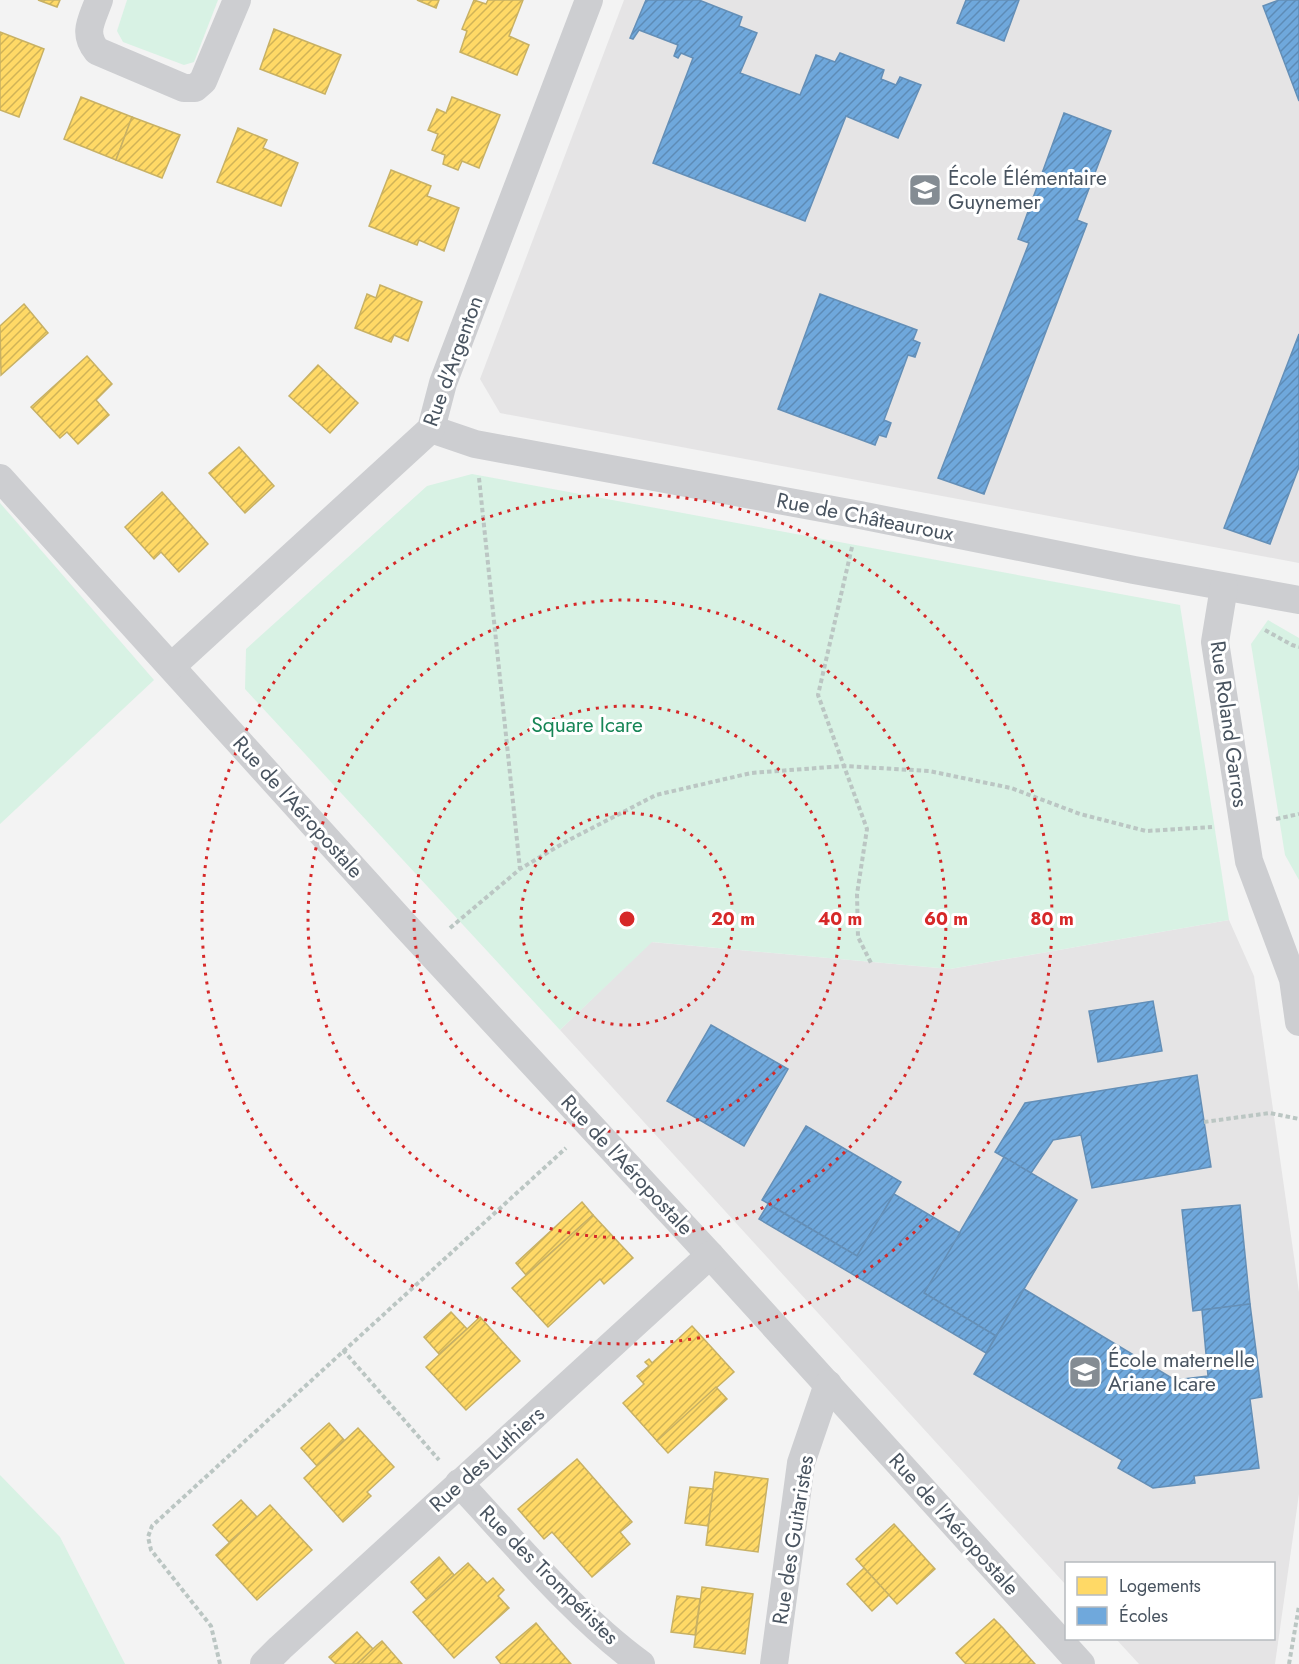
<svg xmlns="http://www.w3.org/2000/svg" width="1299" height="1664" font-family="Jost,sans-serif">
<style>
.education{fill:#e5e4e5}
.green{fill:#d8f2e4}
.homes{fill:url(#homes-hatch);stroke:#c8b164;stroke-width:1.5}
.schools{fill:url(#schools-hatch);stroke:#648fb7;stroke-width:1.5}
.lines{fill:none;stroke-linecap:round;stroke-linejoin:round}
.path{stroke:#bbc6c3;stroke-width:4;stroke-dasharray:4.5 3;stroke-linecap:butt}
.minor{stroke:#cdced1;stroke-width:28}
.ring{fill:none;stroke:#d62828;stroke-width:3;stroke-dasharray:3 6}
.labels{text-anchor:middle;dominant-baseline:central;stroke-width:6;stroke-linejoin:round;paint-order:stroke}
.poi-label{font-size:21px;fill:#495460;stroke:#fff;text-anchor:start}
.street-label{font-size:21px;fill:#495460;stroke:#fff}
.park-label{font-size:21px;fill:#178556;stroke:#fff}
.centre{fill:#d62828;stroke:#fff;stroke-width:3}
.ring-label{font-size:18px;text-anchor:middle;font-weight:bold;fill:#d62828;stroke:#fff;stroke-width:6;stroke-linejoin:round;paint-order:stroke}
</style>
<defs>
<pattern id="homes-hatch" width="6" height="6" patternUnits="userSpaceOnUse" patternTransform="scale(1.5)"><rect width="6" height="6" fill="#ffd966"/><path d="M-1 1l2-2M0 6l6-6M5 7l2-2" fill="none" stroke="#d0b357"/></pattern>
<pattern id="schools-hatch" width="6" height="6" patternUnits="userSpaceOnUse" patternTransform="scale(1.5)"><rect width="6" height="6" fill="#6fa8dc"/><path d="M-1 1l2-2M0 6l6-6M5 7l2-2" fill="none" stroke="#5d8bb6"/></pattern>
</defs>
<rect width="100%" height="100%" fill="#f3f3f3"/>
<g class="education">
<polygon points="624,0 1299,0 1299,563 500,413 480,379"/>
<polygon points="1229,920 1254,976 1299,1292 1299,1494 1275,1664 1139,1664 1116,1639 1274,1638 1274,1564 1066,1564 1066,1585 560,1030 651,942 950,969"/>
</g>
<g class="green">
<polygon points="127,0 218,0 194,62 184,65 123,42 117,31"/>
<polygon points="472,474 1180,605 1229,920 950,969 652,942 560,1030 245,689 246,649 427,486"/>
<polygon points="0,503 154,680 0,824"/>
<polygon points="1268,620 1299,638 1299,880 1285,855 1251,644"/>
<polygon points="0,1475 60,1537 125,1664 0,1664"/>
</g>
<g class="homes">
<polygon points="38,0 60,0 57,7"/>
<polygon points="417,0 439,0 436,8"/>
<polygon points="474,0 486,4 488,0 523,0 509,36 529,45 517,75 460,52 467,31 462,29"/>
<polygon points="274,29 341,55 325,94 260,69"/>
<polygon points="0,32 44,49 19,117 0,110"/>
<polygon points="81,97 132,117 116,160 64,139"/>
<polygon points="452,97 500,115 479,168 462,161 458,170 443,164 445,155 432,150 438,134 428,130 437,109 446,113"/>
<polygon points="132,117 180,135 162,178 116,160"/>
<polygon points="238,128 267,140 263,148 298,163 281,206 217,182"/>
<polygon points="391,170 431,186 427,196 459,208 444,251 419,240 417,245 369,226"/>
<polygon points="380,285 422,302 408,341 394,335 391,342 355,328 367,294 376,298"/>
<polygon points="24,304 48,333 1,375 0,326"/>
<polygon points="87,356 112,384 96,400 109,415 78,444 67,432 60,438 31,407"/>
<polygon points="318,365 358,403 330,433 289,396"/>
<polygon points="239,447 274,486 245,513 209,473"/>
<polygon points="162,492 208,544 179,572 161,552 154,559 125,527"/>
<polygon points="582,1202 593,1215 526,1275 516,1263"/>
<polygon points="593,1215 633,1258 604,1284 600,1279 548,1327 512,1288"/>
<polygon points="451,1312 467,1329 439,1354 424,1337"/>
<polygon points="480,1317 520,1361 466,1410 426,1367"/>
<polygon points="692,1326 734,1372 657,1441 623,1403 644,1384 637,1376 649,1366 645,1362 649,1359 652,1363"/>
<polygon points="716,1387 727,1399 668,1453 657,1441"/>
<polygon points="329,1423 344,1440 317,1466 301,1448"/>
<polygon points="358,1428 394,1467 367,1492 371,1496 343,1522 304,1478"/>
<polygon points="577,1459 632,1522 620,1532 630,1544 592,1577 552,1532 544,1539 518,1509"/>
<polygon points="715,1472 768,1479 758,1552 706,1545"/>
<polygon points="690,1487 713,1489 708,1526 685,1523"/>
<polygon points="241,1500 257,1517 229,1542 213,1525"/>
<polygon points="270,1505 312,1550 257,1600 216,1555"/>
<polygon points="894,1524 935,1569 897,1604 856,1559"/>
<polygon points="439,1557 454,1575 427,1600 411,1582"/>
<polygon points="468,1563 487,1583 493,1578 504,1590 498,1596 509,1608 454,1658 413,1612"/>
<polygon points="864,1568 889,1595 872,1611 847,1584"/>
<polygon points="702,1587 753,1594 745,1654 694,1647"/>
<polygon points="677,1596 700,1599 695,1635 671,1632"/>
<polygon points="994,1619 1003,1628 1035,1664 966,1664 956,1653"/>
<polygon points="536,1623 551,1641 571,1664 501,1664 496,1657"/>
<polygon points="357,1632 373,1649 357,1664 336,1664 329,1657"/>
<polygon points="382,1641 402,1664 357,1664 377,1645"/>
</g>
<g class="schools">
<polygon points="646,0 699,0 742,17 739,26 757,33 740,73 800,95 816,55 835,62 840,53 884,70 881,79 896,85 900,77 921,85 898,138 846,116 805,221 653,163 693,58 681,53 678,58 674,56 678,45 639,30 633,39 630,38"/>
<polygon points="966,0 1019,0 1004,41 957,23"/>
<polygon points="1279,0 1299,0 1299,101 1263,6"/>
<polygon points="1064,113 1111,131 1077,220 1087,224 984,494 938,478 1029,243 1018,239"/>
<polygon points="820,294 917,330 913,340 920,343 915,357 908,355 884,420 891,423 886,437 879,435 875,445 778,409"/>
<polygon points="1299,334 1299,467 1270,544 1224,528"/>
<polygon points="1153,1001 1162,1051 1098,1062 1089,1011"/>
<polygon points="711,1025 788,1069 744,1146 667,1101"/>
<polygon points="1197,1075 1211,1167 1092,1188 1081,1135 1053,1140 1031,1173 995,1152 1025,1103"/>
<polygon points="806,1126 901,1182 857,1256 762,1200"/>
<polygon points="1004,1157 1077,1200 996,1336 924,1293"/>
<polygon points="894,1194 960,1233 924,1293 996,1336 986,1353 759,1219 768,1204 857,1256"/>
<polygon points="1240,1205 1250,1304 1193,1311 1182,1210"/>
<polygon points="1024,1289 1175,1380 1208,1376 1202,1310 1250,1304 1262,1397 1250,1399 1259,1468 1194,1476 1195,1483 1153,1488 1118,1468 1122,1460 974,1374"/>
</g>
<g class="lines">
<g class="path">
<polyline points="479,478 520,869"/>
<polyline points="852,547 818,695 867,829 857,894 858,937 871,963"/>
<polyline points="1265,630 1292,645 1299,647"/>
<polyline points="1276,819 1299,814"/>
<polyline points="450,928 520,869 567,841 656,795 751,773 844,766 929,771 1011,788 1080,814 1146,831 1212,827"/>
<polyline points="1204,1122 1270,1113 1299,1119"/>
<polyline points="343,1350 439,1460"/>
<polyline points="220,1664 211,1626 151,1550 148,1537 152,1526 566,1148"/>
<polyline points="1289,1664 1299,1606"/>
</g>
<g class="minor">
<path d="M99 0C92 20 82 33 97 51L184 88H195L203 81 237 0"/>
<polyline points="431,429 475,444 860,515 1134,570 1299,600"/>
<polyline points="0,478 401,921 710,1255 1081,1664"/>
<polyline points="1224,587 1215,642 1249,861 1293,979 1299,1022"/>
<polyline points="172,666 431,429 443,383 589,0"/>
<path d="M459 1483C515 1543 575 1616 641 1664"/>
<polyline points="264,1664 280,1648 710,1255"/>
<polyline points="774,1664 801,1463 828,1384"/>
</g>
</g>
<g class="ring">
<circle cx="627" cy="919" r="106"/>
<circle cx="627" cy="919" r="213"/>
<circle cx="627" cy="919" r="319"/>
<circle cx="627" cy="919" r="425"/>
</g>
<defs>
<symbol id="school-square" viewBox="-11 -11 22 22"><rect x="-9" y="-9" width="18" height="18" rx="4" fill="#848c93" stroke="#fff"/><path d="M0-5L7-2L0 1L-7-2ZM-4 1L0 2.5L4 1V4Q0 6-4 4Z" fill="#fff"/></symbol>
</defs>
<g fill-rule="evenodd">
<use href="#school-square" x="906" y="171" width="38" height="38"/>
<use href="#school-square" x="1066" y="1353" width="38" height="38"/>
</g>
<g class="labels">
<g class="poi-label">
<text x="948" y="178">École Élémentaire<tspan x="948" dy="24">Guynemer</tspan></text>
<text x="1108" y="1360">École maternelle<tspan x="1108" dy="24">Ariane Icare</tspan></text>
</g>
<g class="street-label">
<text transform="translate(453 361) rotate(-70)">Rue d'Argenton</text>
<text transform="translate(865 517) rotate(11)">Rue de Châteauroux</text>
<text transform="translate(1229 724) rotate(82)">Rue Roland Garros</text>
<text transform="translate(298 807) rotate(48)">Rue de l'Aéropostale</text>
<text transform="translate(627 1165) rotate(47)">Rue de l'Aéropostale</text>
<text transform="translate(487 1459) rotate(-42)">Rue des Luthiers</text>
<text transform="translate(954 1524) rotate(48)">Rue de l'Aéropostale</text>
<text transform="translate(793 1540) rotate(-81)">Rue des Guitaristes</text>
<text transform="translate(549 1575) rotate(45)">Rue des Trompétistes</text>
</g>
<g class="park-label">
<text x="587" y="725">Square Icare</text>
</g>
</g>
<circle cx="627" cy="919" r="9" class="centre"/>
<g class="ring-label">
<text x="733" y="925">20 m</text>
<text x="840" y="925">40 m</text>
<text x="946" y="925">60 m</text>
<text x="1052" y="925">80 m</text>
</g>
<rect x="1065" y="1562" width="210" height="78" fill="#ffffff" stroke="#b6bbbf" stroke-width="1.5"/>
<rect x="1077" y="1577" width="30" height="18" fill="#ffd966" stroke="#b6bbbf" stroke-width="1.5"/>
<text x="1119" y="1592" font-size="18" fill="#495460">Logements</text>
<rect x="1077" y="1607" width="30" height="18" fill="#6fa8dc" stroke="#b6bbbf" stroke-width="1.5"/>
<text x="1119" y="1622" font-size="18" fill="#495460">Écoles</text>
</svg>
